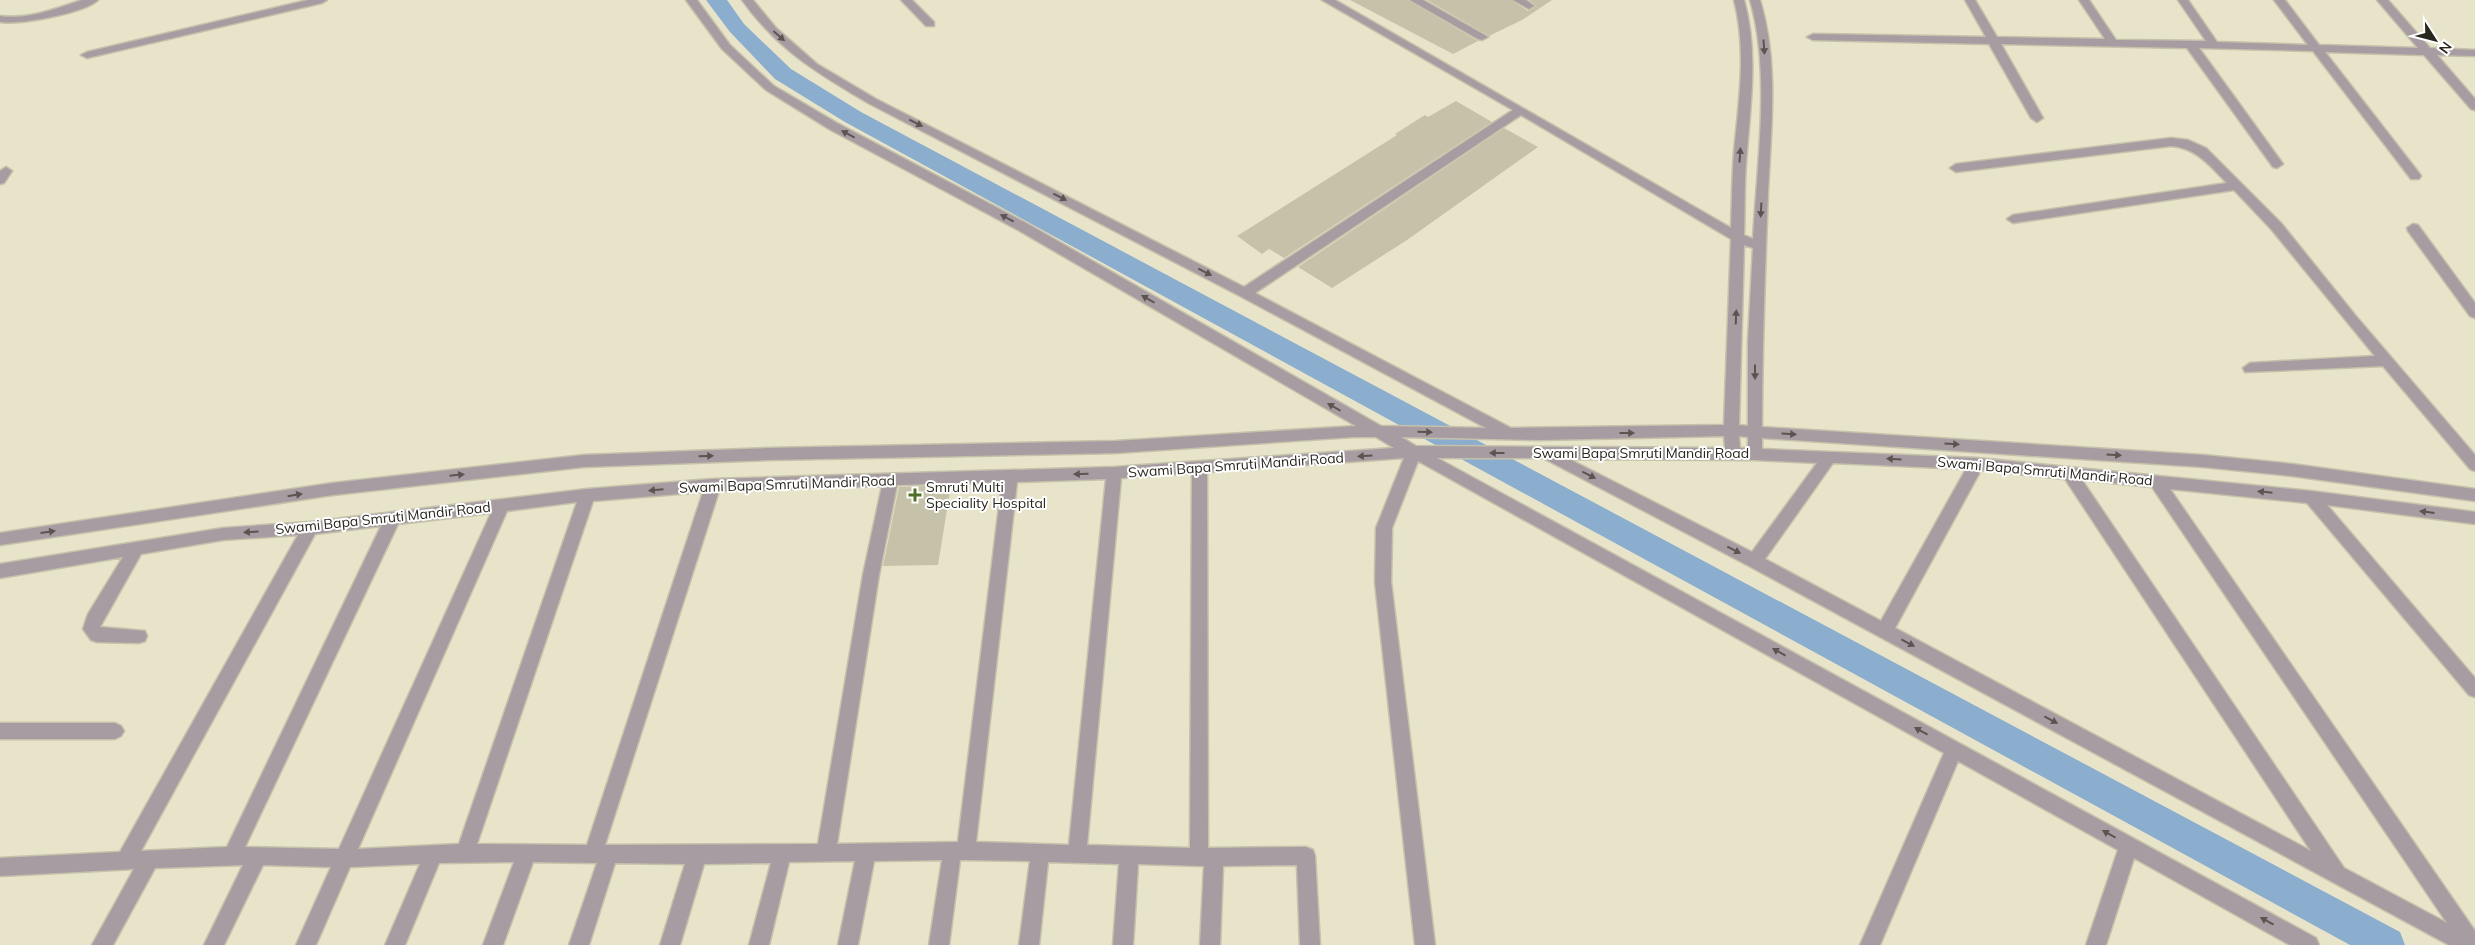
<svg xmlns="http://www.w3.org/2000/svg" width="2475" height="945" font-family="Mulish,sans-serif">
<style>
.lines{fill:none;stroke-linecap:round;stroke-linejoin:round}
.canal{fill:#8badce;fill-rule:evenodd}
.building{fill:#c6c2a9}
.minor-casing{stroke:#c5c2ab;stroke-width:3}
.minor{fill:#a79ca1;fill-rule:evenodd}
.oneway{fill:#5b5552}
.poi-dot{fill:#4d6f26;stroke:#fff;stroke-width:2}
.labels{text-anchor:middle;dominant-baseline:central;stroke-width:4;stroke-linejoin:round;paint-order:stroke}
.street-label{font-size:14px;fill:#28261d;stroke:#fff}
.poi-label{font-size:14px;fill:#28261d;stroke:#fff;text-anchor:start}
</style>
<rect width="100%" height="100%" fill="#e8e4ca"/>
<g class="lines">
<polygon class="canal" points="706,0 727,0 744,24 791,69 861,112 2400,932 2405,945 2350,945 845,122 775,79 730,32"/>
</g>
<g class="building">
<polygon points="1350,0 1408,0 1478,41 1453,54"/>
<polygon points="1427,0 1511,0 1528,11 1536,6 1529,0 1552,0 1522,20 1489,36"/>
<polygon points="1456,101 1492,122 1284,258 1269,249 1262,254 1237,236 1397,135 1395,134 1425,115 1428,117"/>
<polygon points="1504,128 1538,147 1407,240 1332,288 1298,267"/>
<polygon points="951,485 938,565 883,566 899,487"/>
</g>
<g class="lines">
<defs>
<g id="minor">
<path d="M82 0H98C85 13 20 25 0 22V16C29 20 54 9 82 0Z"/>
<polygon points="308,0 327,0 322,3 87,58 81,55 87,52"/>
<path d="M686 0H697L730 45 774 86 837 123 1028 224 1381 426 1486 428 1240 296 868 103C817 73 777 49 742 0H753L776 28 817 64 876 99 1244 287 1513 110 1322 0H1335L1731 228C1732 202 1732 177 1734 152 1739 100 1747 50 1734 0H1744C1758 50 1751 100 1747 151 1744 179 1745 207 1744 235L1753 239C1757 165 1771 71 1750 0H1760C1779 62 1771 128 1768 192 1765 270 1762 348 1762 427L2203 455 2292 464 2475 489V501L2292 476 2203 467 1762 438V449L1977 458 2311 491 2475 512V524L2327 505 2475 678V697L2469 695 2307 503 2170 489 2475 931V945H2449L1749 566 1543 458H1437L2316 938 2319 945H2290L2134 858 2106 945H2086L2118 850 1958 761 1880 945H1860L1944 753 1418 461 1392 528 1391 582 1435 945H1415L1375 582 1376 528 1404 458 1207 472 1208 848 1306 847 1313 850 1315 856 1320 945H1300L1297 865 1223 866 1220 945H1200L1204 866 1138 864 1133 945H1113L1119 864 1048 862 1039 945H1019L1030 861 966 860H960L949 945H929L942 860 874 861 858 945H838L855 861 789 862 769 945H749L771 863 704 864 680 945H660L685 864 615 863 589 945H569L597 863 533 862 503 945H483L514 862 439 863 405 945H385L420 864 350 867 316 945H296L331 867 263 865 224 945H204L243 865 155 868 113 945H92L134 869 0 876V858L120 852 298 535 223 540 141 554 100 627 145 631 147 636 145 641 139 643 97 642 91 640 83 629 88 614 123 557 0 578V564L223 528 310 522 587 489 713 479 1114 467 1394 448 1376 437H1353L1116 453 768 460 584 467 333 495 0 545V533L333 483 584 455 768 448 1116 441 1356 426 1018 230 829 129 766 90 722 49ZM1521 115 1731 239 1724 425 1511 428 1255 293ZM1744 245 1753 248 1748 341V426L1739 425ZM1724 436 1725 448 1416 446 1401 437 1541 440ZM1739 436 1748 437V448H1740ZM1569 459 1755 460 1817 463 1752 552ZM1833 463 1966 469 1881 621 1765 559ZM1981 470 2065 479 2311 851 1895 628ZM1192 473 1190 848 1087 845 1121 478ZM1106 479 1069 845 976 842 1017 482ZM2082 480 2152 487 2447 923 2344 868ZM1002 482 958 842 837 844 879 575 897 485ZM882 486 863 575 818 844 605 845 719 491ZM703 492 587 845 477 844 593 501ZM577 502 459 844 358 849 507 511ZM491 513 339 849 245 847 398 524ZM381 526 227 847 141 851 315 534Z"/>
<polygon points="901,0 912,0 934,22 934,26 926,26"/>
<polygon points="1410,0 1423,0 1488,37 1482,40 1478,39"/>
<polygon points="1513,0 1526,0 1534,6 1529,9"/>
<polygon points="1965,0 1975,0 1997,37 2105,39 2079,0 2089,0 2116,40 2206,41 2178,0 2188,0 2217,42 2308,45 2274,0 2285,0 2319,45 2418,48 2377,0 2388,0 2430,48 2475,50 2475,56 2437,55 2475,99 2475,110 2471,109 2424,55 2325,52 2419,173 2421,176 2419,179 2411,179 2313,51 2199,48 2283,164 2277,168 2273,167 2187,48 2001,44 2043,118 2037,122 2031,118 1989,44 1813,40 1807,37 1813,34 1986,37"/>
<path d="M2171 138 2188 140 2206 148 2281 223 2355 315 2475 455V471L2470 469 2383 366 2245 372 2243 368 2250 363 2375 356 2271 229 2234 190 2013 223 2007 219 2013 215 2227 183C2210 166 2197 148 2171 146L1956 172 1950 168 1956 164Z"/>
<polygon points="6,167 12,171 4,183 0,184 0,171"/>
<polygon points="2413,224 2418,225 2475,303 2475,318 2470,316 2408,231 2407,228"/>
<polygon points="0,723 115,723 121,726 124,731 121,736 115,739 0,739"/>
</g>
</defs>
<use href="#minor" class="minor-casing"/>
<use href="#minor" class="minor"/>
</g>
<defs><path id="oneway-solid" d="M-6-.8H1V-3.2L6.5 0L1 3.2V.8H-6Z" transform="scale(1.25)"/></defs>
<g class="oneway">
<use href="#oneway-solid" transform="translate(779 36) rotate(41)"/>
<use href="#oneway-solid" transform="translate(1764 47) rotate(86)"/>
<use href="#oneway-solid" transform="translate(916 123) rotate(27)"/>
<use href="#oneway-solid" transform="translate(848 134) rotate(-152)"/>
<use href="#oneway-solid" transform="translate(1740 155) rotate(-86)"/>
<use href="#oneway-solid" transform="translate(1060 197) rotate(27)"/>
<use href="#oneway-solid" transform="translate(1761 210) rotate(93)"/>
<use href="#oneway-solid" transform="translate(1007 218) rotate(-152)"/>
<use href="#oneway-solid" transform="translate(1205 272) rotate(27)"/>
<use href="#oneway-solid" transform="translate(1148 299) rotate(-150)"/>
<use href="#oneway-solid" transform="translate(1736 317) rotate(-88)"/>
<use href="#oneway-solid" transform="translate(1755 372) rotate(90)"/>
<use href="#oneway-solid" transform="translate(1334 407) rotate(-150)"/>
<use href="#oneway-solid" transform="translate(1425 432) rotate(1)"/>
<use href="#oneway-solid" transform="translate(1627 433)"/>
<use href="#oneway-solid" transform="translate(1789 434) rotate(3)"/>
<use href="#oneway-solid" transform="translate(1952 444) rotate(3)"/>
<use href="#oneway-solid" transform="translate(1497 453) rotate(-180)"/>
<use href="#oneway-solid" transform="translate(2114 455) rotate(4)"/>
<use href="#oneway-solid" transform="translate(706 456) rotate(-2)"/>
<use href="#oneway-solid" transform="translate(1365 456) rotate(176)"/>
<use href="#oneway-solid" transform="translate(1894 459) rotate(-177)"/>
<use href="#oneway-solid" transform="translate(1081 474) rotate(178)"/>
<use href="#oneway-solid" transform="translate(457 475) rotate(-6)"/>
<use href="#oneway-solid" transform="translate(1589 475) rotate(27)"/>
<use href="#oneway-solid" transform="translate(656 490) rotate(175)"/>
<use href="#oneway-solid" transform="translate(2265 492) rotate(-174)"/>
<use href="#oneway-solid" transform="translate(295 495) rotate(-9)"/>
<use href="#oneway-solid" transform="translate(2427 512) rotate(-173)"/>
<use href="#oneway-solid" transform="translate(48 532) rotate(-8)"/>
<use href="#oneway-solid" transform="translate(251 532) rotate(176)"/>
<use href="#oneway-solid" transform="translate(1734 550) rotate(27)"/>
<use href="#oneway-solid" transform="translate(1908 643) rotate(28)"/>
<use href="#oneway-solid" transform="translate(1779 652) rotate(-151)"/>
<use href="#oneway-solid" transform="translate(2051 720) rotate(28)"/>
<use href="#oneway-solid" transform="translate(1921 731) rotate(-151)"/>
<use href="#oneway-solid" transform="translate(2109 834) rotate(-151)"/>
<use href="#oneway-solid" transform="translate(2267 921) rotate(-151)"/>
</g>
<path class="poi-dot" d="M912.5 487.5h5v5h5v5h-5v5h-5v-5h-5v-5h5z"/>
<g class="labels">
<g class="street-label">
<text x="1641" y="453">Swami Bapa Smruti Mandir Road</text>
<text transform="translate(1236 465) rotate(-4)">Swami Bapa Smruti Mandir Road</text>
<text transform="translate(2045 471) rotate(5)">Swami Bapa Smruti Mandir Road</text>
<text transform="translate(787 484) rotate(-2)">Swami Bapa Smruti Mandir Road</text>
<text transform="translate(383 518) rotate(-6)">Swami Bapa Smruti Mandir Road</text>
</g>
<g class="poi-label">
<text x="926" y="487">Smruti Multi<tspan x="926" dy="16">Speciality Hospital</tspan></text>
</g>
</g>
<g transform="translate(2435 40) rotate(126)" stroke="#ffffff" stroke-width="4" paint-order="stroke">
<path d="M0-4L9 19L0 12L-9 19Z" fill="#28261d"/>
<text y="-8" font-size="14" font-weight="bold" text-anchor="middle" fill="#28261d">N</text>
</g>
</svg>
